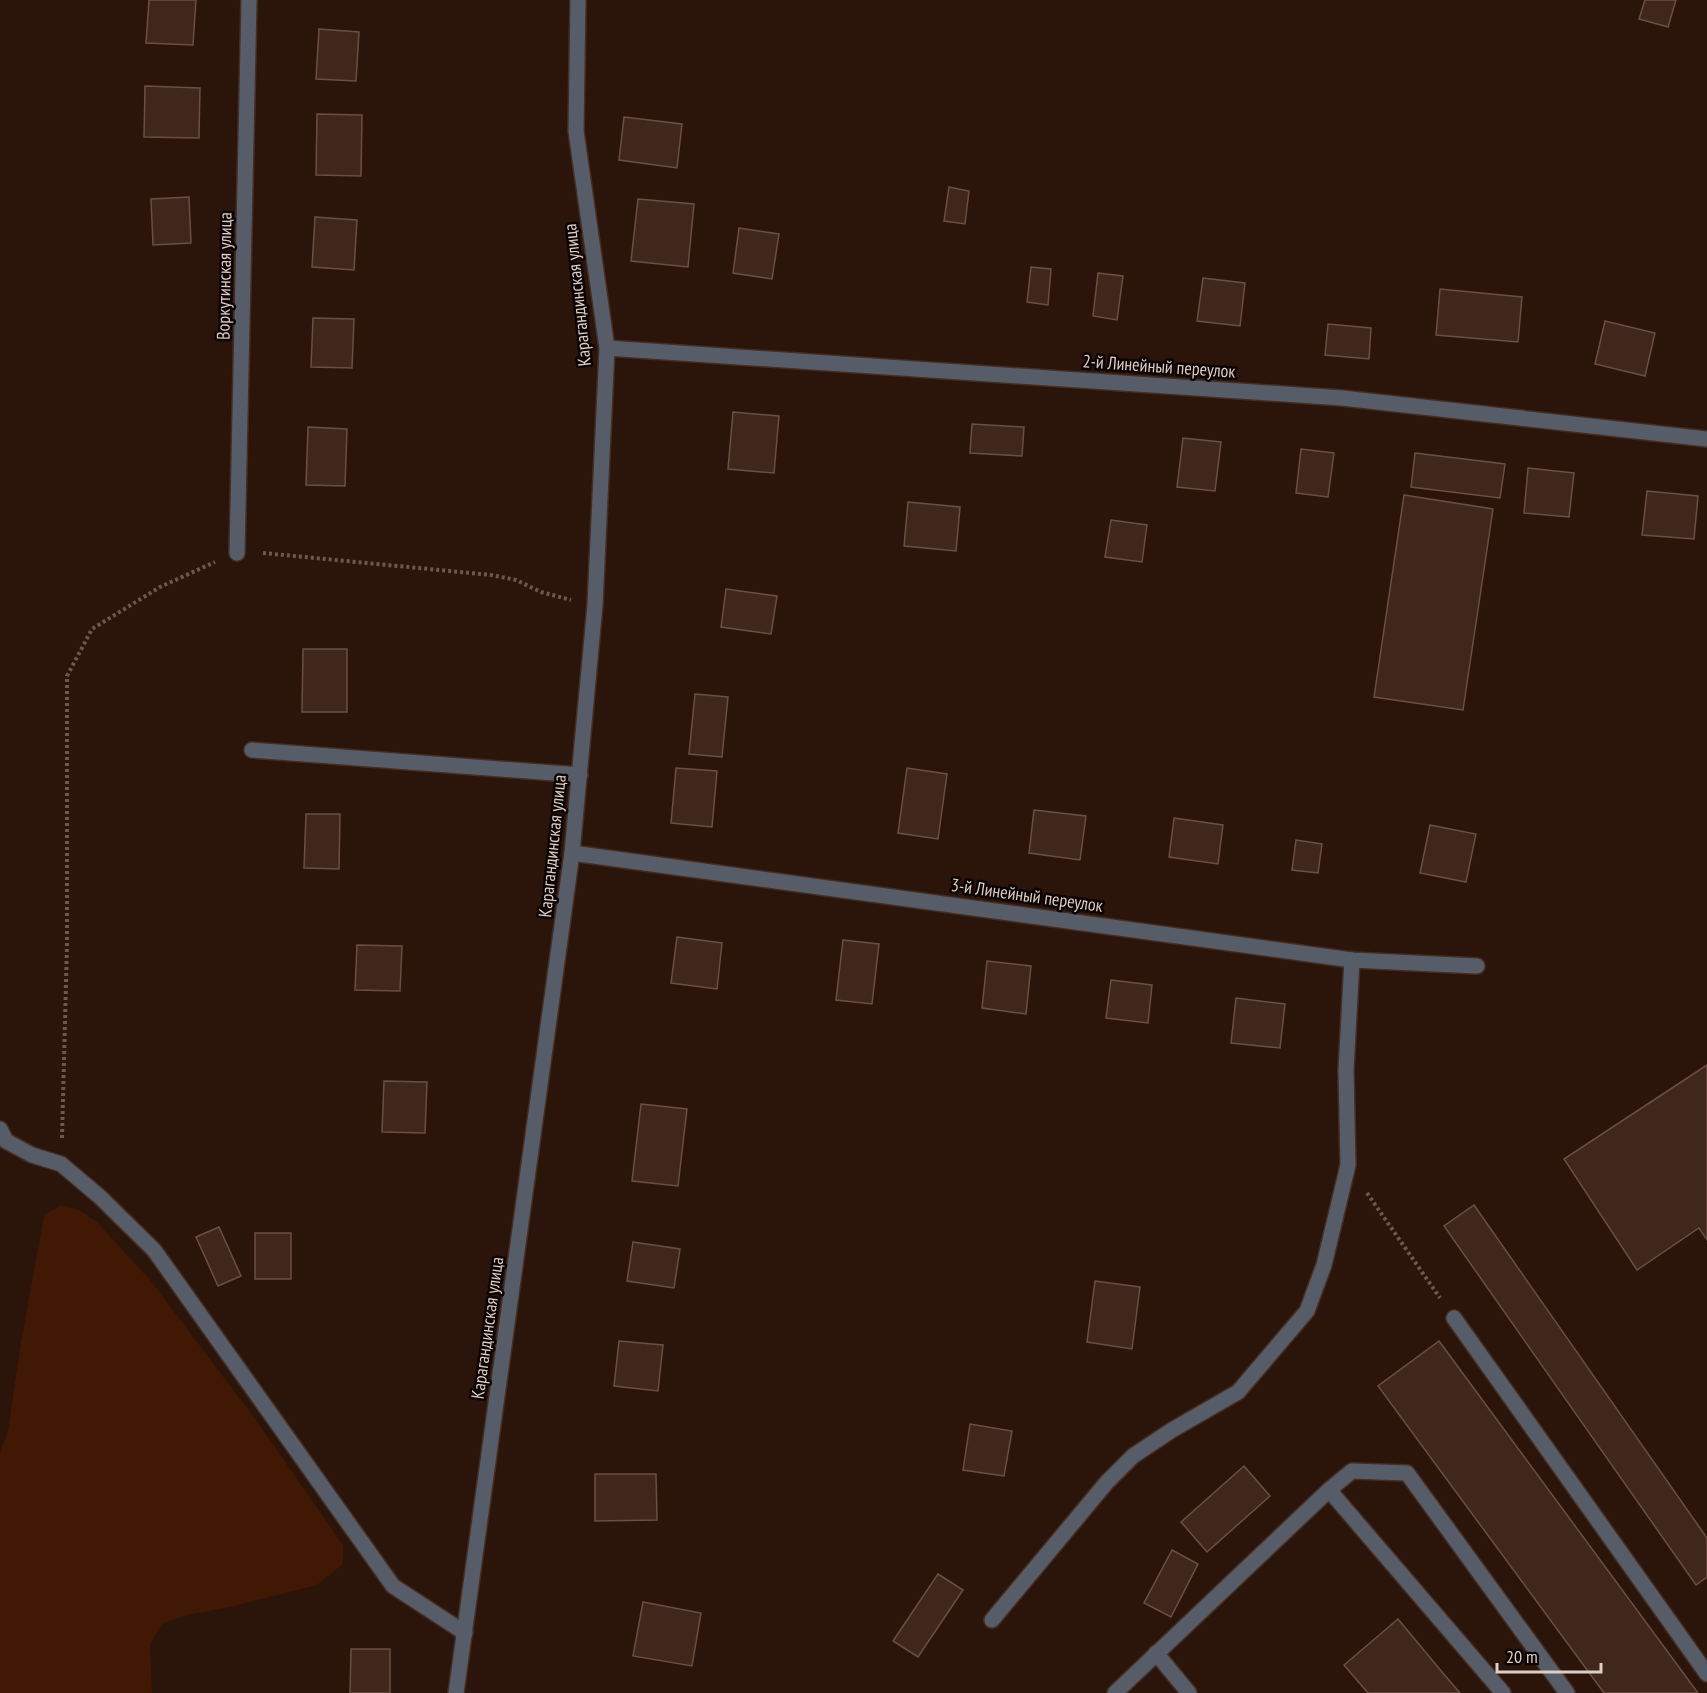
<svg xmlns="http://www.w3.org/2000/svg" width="1707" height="1693" font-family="'PT Sans Narrow',sans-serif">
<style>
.green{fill:#401803}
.building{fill:#40271b;stroke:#6b4f43;stroke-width:1.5}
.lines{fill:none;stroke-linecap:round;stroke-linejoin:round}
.minor-casing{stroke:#442e23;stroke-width:18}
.path{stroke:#6d584f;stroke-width:4;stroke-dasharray:3 3;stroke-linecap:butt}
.minor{stroke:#575d68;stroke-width:15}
.labels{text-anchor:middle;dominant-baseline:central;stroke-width:5;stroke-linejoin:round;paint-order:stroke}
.street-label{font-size:18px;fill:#decdc6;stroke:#0c0402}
</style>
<rect width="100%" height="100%" fill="#2b1409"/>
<polygon class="green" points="61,1205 79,1210 97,1222 151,1281 256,1420 343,1545 343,1564 317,1585 231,1607 187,1615 162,1624 150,1644 152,1693 0,1693 0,1452 8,1431 20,1348 44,1215"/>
<g class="building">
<polygon points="149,0 196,0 193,45 146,43"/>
<polygon points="1645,0 1676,0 1668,27 1639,19"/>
<polygon points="319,29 359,32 356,81 316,79"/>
<polygon points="145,86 200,88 199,138 144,137"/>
<polygon points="317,114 362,115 361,176 316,175"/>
<polygon points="624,117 682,124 677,168 619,160"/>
<polygon points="949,187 969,191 965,224 944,221"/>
<polygon points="189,197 191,243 153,245 151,199"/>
<polygon points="638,199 694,204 688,267 631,261"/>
<polygon points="315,217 357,220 354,270 312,267"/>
<polygon points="739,228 779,234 772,279 733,273"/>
<polygon points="1031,267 1051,269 1048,305 1027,302"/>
<polygon points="1098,273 1123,276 1117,320 1093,316"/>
<polygon points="1203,278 1245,283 1240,326 1197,321"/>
<polygon points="1440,289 1522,297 1518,342 1436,335"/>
<polygon points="313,318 354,319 352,368 311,367"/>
<polygon points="1605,321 1655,333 1645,376 1595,364"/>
<polygon points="1328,324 1371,328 1369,359 1325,355"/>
<polygon points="733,412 779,416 774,473 728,469"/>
<polygon points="972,424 1024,427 1022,456 970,453"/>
<polygon points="308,427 347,429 345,486 306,485"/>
<polygon points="1183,438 1221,442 1215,491 1177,487"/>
<polygon points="1301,449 1334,453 1328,497 1296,493"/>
<polygon points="1415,453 1505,464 1500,498 1411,487"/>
<polygon points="1528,468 1574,473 1569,517 1524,513"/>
<polygon points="1647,491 1698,496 1694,539 1642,535"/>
<polygon points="1404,495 1493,509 1463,710 1374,697"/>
<polygon points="908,502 960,507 956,551 904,546"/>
<polygon points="1111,520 1147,525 1142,562 1105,557"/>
<polygon points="726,589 777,596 771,634 721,627"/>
<polygon points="303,649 347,649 347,712 302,712"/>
<polygon points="695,694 728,697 722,757 689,754"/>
<polygon points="676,768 717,771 712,827 671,823"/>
<polygon points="907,768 947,774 938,839 898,833"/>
<polygon points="1034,810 1086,816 1080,860 1029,853"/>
<polygon points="306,814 340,814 339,869 304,868"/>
<polygon points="1174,818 1223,825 1218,864 1169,857"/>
<polygon points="1430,825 1476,834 1466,882 1420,873"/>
<polygon points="1296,840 1322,844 1318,873 1292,870"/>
<polygon points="677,937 722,943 717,989 671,983"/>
<polygon points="843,940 879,944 872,1004 836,1000"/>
<polygon points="357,945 402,946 400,991 355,990"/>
<polygon points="987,961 1031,966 1026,1014 982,1008"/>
<polygon points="1111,980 1152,985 1148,1023 1106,1018"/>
<polygon points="1236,998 1285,1004 1280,1048 1231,1043"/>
<polygon points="1707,1065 1707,1240 1699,1228 1637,1270 1564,1159"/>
<polygon points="384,1081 427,1082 425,1133 382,1132"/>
<polygon points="641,1104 687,1109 678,1186 632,1181"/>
<polygon points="1474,1205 1707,1538 1707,1577 1696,1585 1444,1226"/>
<polygon points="219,1227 241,1276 218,1286 196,1237"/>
<rect x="255" y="1233" width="36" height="46"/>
<polygon points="633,1242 680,1249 674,1288 627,1281"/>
<polygon points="1095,1281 1140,1287 1132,1349 1087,1342"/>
<polygon points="619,1341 663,1345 658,1391 614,1386"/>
<polygon points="1439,1341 1698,1693 1604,1693 1378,1386"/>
<polygon points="970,1424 1012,1431 1004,1476 963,1470"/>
<polygon points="1244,1466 1270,1496 1207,1552 1181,1522"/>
<polygon points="595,1474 656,1474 657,1520 595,1521"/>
<polygon points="1172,1550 1198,1564 1171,1617 1144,1603"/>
<polygon points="938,1574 963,1590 918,1657 893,1641"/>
<polygon points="643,1602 701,1613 692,1666 633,1656"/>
<polygon points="1398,1619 1442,1672 1460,1693 1368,1693 1344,1665"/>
<polygon points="351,1649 390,1649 390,1693 350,1693"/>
</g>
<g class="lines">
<defs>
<g id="minor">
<polyline points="607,348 1342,398 1707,439"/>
<polyline points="237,553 249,0"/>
<polyline points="252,750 580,775"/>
<polyline points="572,853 1352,960 1477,966"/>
<polyline points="0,1129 6,1141 32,1155 61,1164 100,1197 154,1250 393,1586 465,1633"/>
<polyline points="1454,1318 1707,1674"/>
<polyline points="1329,1490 1503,1693"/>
<polyline points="992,1620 1107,1482 1133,1456 1172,1430 1238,1392 1307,1311 1324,1265 1348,1165 1346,1070 1352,960"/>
<polyline points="1156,1653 1189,1693"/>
<polyline points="456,1693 572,853 595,605 607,348 576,131 578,0"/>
<polyline points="1115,1693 1329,1490 1352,1471 1407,1473 1567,1693"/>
</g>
</defs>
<use href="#minor" class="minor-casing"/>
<g class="path">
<polyline points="263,553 491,575 516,580 541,592 571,600"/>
<polyline points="62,1138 67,944 67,676 92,629 160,587 215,562"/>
<polyline points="1367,1193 1440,1298"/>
</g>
<use href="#minor" class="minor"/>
</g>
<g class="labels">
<g class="street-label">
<text transform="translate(224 276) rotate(-89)">Воркутинская улица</text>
<text transform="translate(577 295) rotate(-96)">Карагандинская улица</text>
<text transform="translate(1159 366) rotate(4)">2-й Линейный переулок</text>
<text transform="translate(552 846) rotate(-84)">Карагандинская улица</text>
<text transform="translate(1027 895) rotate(8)">3-й Линейный переулок</text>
<text transform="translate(487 1328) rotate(-82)">Карагандинская улица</text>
</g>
</g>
<path d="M1497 1663v9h104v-9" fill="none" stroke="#decdc6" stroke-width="3"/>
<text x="1506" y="1663" font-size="18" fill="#decdc6" stroke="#0c0402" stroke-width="4.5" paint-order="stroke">20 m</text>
</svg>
